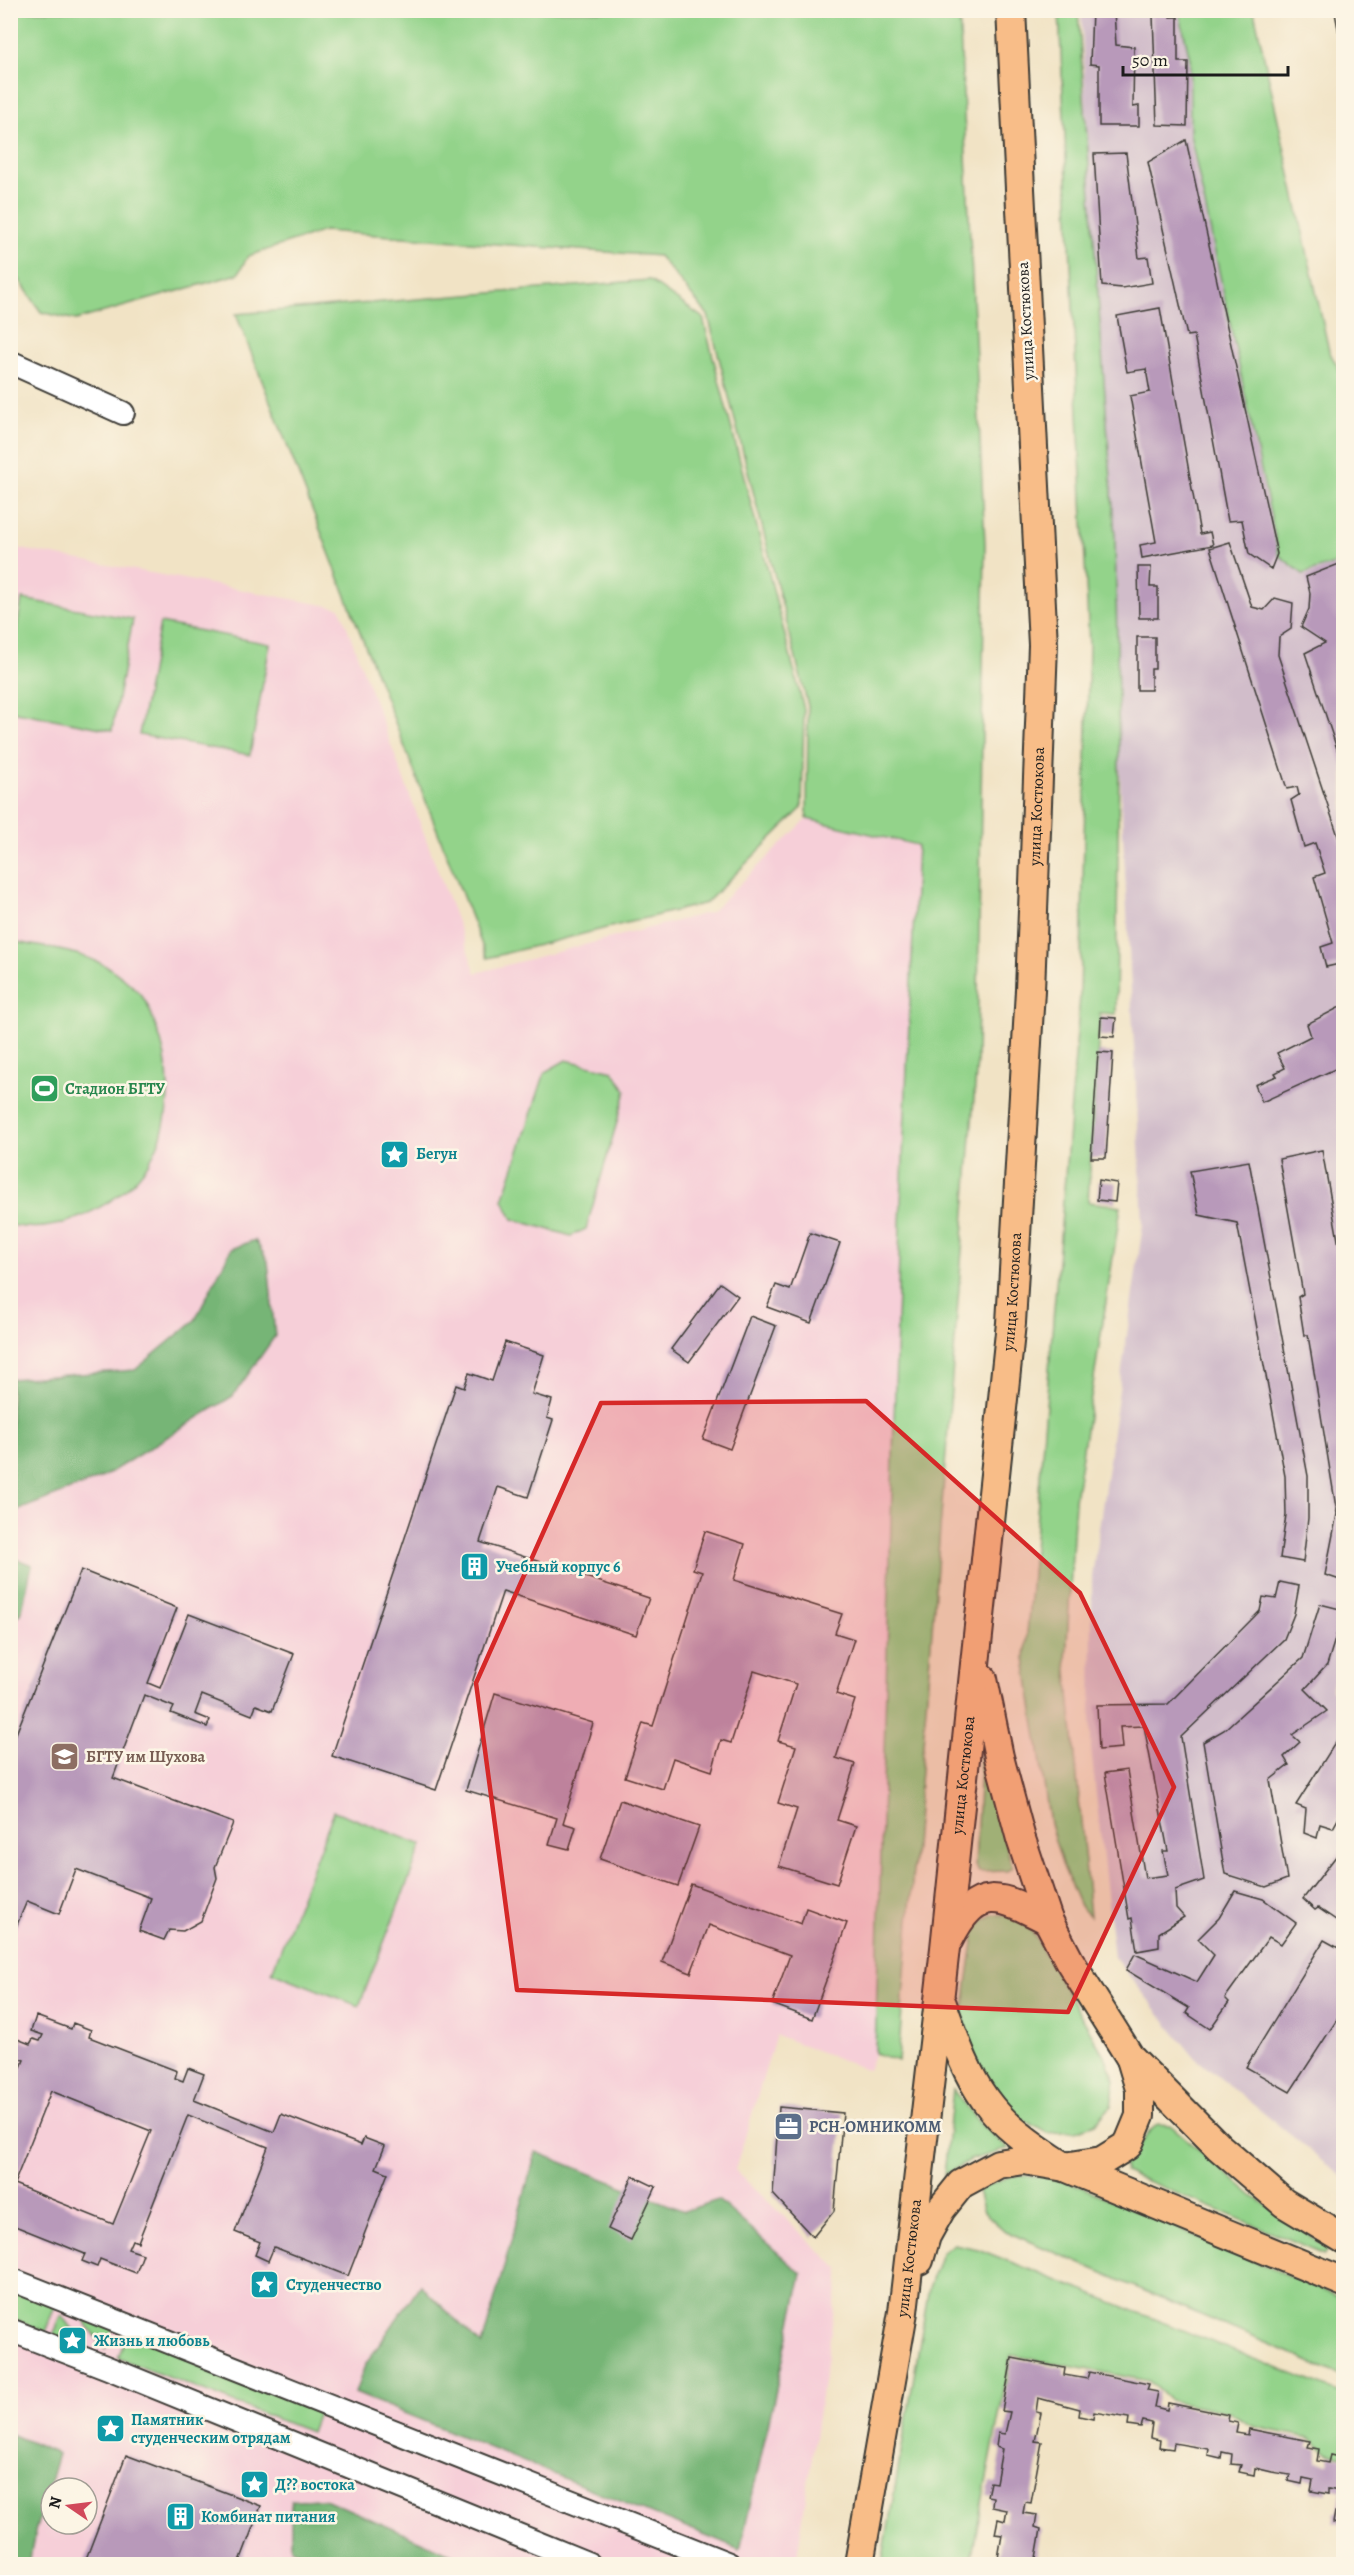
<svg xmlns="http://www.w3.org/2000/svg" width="1354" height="2575" font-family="Alegreya,serif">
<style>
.built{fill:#f6cfd8;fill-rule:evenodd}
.industrial{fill:#d1bdca}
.green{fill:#93d38a;stroke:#587853;stroke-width:1.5}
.forest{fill:#76b576;stroke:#496849;stroke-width:1.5}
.building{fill:#b899ba;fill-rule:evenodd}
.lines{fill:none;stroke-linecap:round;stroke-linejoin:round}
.minor-casing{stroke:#3c3a35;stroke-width:26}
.major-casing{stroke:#3c3a35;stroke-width:32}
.minor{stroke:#fff;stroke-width:22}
.major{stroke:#f8bd88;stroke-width:28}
.marked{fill:#d62828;fill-opacity:0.2;stroke:#d62828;stroke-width:4.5;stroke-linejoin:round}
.labels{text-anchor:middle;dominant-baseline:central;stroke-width:5;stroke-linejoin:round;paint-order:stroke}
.street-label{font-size:16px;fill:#1c1c1c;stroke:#fcf5e5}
.leisure-label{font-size:16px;font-weight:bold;fill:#27864d;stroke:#fcf5e5;text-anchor:start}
.culture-label{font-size:16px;font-weight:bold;fill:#0d838f;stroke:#fcf5e5;text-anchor:start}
.education-label{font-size:16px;font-weight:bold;fill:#785e54;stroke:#fcf5e5;text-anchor:start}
.service-label{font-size:16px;font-weight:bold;fill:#4e5e75;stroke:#fcf5e5;text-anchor:start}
</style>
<rect width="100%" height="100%" fill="#fcf5e5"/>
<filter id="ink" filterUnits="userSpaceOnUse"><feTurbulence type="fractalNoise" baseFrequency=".0167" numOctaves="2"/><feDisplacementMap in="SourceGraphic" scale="12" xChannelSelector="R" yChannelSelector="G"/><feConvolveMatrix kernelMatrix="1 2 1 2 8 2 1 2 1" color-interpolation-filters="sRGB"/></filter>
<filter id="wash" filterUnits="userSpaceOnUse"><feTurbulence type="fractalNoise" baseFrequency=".008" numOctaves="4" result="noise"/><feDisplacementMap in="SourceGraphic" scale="24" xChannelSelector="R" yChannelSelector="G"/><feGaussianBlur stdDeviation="1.35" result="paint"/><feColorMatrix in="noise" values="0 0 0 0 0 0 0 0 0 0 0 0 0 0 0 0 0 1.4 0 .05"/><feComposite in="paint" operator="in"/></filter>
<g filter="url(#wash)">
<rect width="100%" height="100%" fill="#f1e3c5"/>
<path class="built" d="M10 547 340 608 476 973 711 912 807 819 917 844 900 1224 875 2053 868 2070 776 2035 735 2170 840 2270 796 2564H11ZM51 2488H87V2524H51Z"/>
<polygon class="industrial" points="1081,11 1186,11 1343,552 1344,1646 1331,1690 1344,1700 1343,2177 1195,2058 1114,1957 1091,1749 1092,1577 1143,1224"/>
<g class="green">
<polygon points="10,11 959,11 985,544 977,1060 898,2061 875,2053 900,1224 917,845 807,819 808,706 708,315 659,256 324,231 248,256 238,274 76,320 41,312 11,267"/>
<polygon points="1078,11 1115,537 1119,756 1116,1014 1100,1013 1088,1202 1121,1206 1075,1500 1066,1661 1090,1916 1080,1906 1062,1864 1050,1824 1025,1658 1080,996 1089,646 1059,11"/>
<polygon points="1179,11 1254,11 1329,351 1343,377 1343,561 1303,574 1279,555 1190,134 1190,59"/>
<polygon points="649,280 703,318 804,709 802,808 706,903 487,958 236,314"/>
<polygon points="22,599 133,619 112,730 11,711 11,662"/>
<polygon points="160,623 270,644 250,755 139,735"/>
<path d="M10 941C46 948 89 951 118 974 127 981 138 990 144 999 149 1006 152 1016 155 1024 175 1073 174 1137 137 1178 122 1195 105 1205 85 1215 61 1226 37 1231 11 1225Z"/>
<polygon points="566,1060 613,1071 626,1091 586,1229 571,1236 513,1219 503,1200 545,1072"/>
<polygon points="981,1748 1012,1867 1007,1871 979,1872 975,1866"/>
<polygon points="334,1811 422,1845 359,2006 272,1972"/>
<polygon points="993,1914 1016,1916 1031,1930 1105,2057 1115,2080 1111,2106 1095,2124 1075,2131 1048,2133 1018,2117 1000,2099 971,2051 963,2013 974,1935 979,1923"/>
<polygon points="953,2090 980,2124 1009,2149 970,2160 944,2175"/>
<polygon points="1158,2124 1170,2125 1253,2196 1321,2243 1328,2249 1325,2254 1125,2172 1124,2164 1151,2130"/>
<polygon points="1011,2176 1046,2176 1072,2183 1343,2299 1343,2376 1005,2231 984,2212 978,2192 988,2185"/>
<polygon points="954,2244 978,2249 1343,2394 1343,2456 1329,2453 1310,2438 1251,2426 1229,2412 1169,2400 1149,2381 1011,2355 970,2564 882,2564 929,2288 941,2253"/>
<polygon points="10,2286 56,2304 45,2332 11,2318"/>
<polygon points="78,2312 114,2326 105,2349"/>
<polygon points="62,2315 89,2350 53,2335"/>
<polygon points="128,2331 320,2405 310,2432 118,2358"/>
</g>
<g class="forest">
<polygon points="255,1240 268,1261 275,1336 233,1396 103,1477 11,1513 11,1379 135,1370 195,1320 231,1249"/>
<polygon points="11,1557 32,1565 21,1614 11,1619"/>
<polygon points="536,2152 684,2211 718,2200 802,2274 740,2550 355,2393 365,2365 420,2285 482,2345"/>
<polygon points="11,2434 58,2454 35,2532 29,2564 11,2564"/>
<polygon points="325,2499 474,2564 328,2564 291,2548 291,2500"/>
</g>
<g id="blocks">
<g class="building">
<polygon points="1092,10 1114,10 1116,45 1134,47 1133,107 1139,106 1139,126 1099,126 1099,65 1090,64"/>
<polygon points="1148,10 1170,10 1170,17 1178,17 1178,62 1188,62 1187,126 1157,125 1153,16 1148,16"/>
<polygon points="1344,11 1344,49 1342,49 1335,13"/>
<polygon points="1186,140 1277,554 1271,569 1249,554 1242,520 1228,521 1194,335 1187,336 1148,162"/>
<polygon points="1126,153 1139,258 1148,257 1152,283 1122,288 1102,286 1094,154"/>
<polygon points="1160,308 1200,534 1210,532 1213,545 1142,558 1140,545 1156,542 1130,396 1150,392 1146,369 1127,372 1117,316"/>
<polygon points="1230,542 1252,607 1264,610 1275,598 1293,603 1291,629 1279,637 1278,655 1344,854 1344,963 1326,967 1321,947 1333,943 1314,877 1325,873 1315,843 1304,847 1291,800 1299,795 1297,787 1287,789 1210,548"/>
<polygon points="1344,562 1344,605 1341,605 1344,634 1343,767 1305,653 1325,643 1301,627 1309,609 1310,593 1306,577"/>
<polygon points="1138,567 1151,567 1150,587 1158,587 1158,618 1139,618"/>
<polygon points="1137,637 1155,637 1155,669 1151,669 1151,690 1137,690"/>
<polygon points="1344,1005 1344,1065 1262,1102 1255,1085 1277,1076 1275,1073 1285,1068 1277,1053 1311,1036 1307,1024"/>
<polygon points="1101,1017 1116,1018 1114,1037 1100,1036"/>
<polygon points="1098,1052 1113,1053 1106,1158 1091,1158"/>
<polygon points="1322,1150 1344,1274 1344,1565 1340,1580 1325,1575 1337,1514 1308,1335 1304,1335 1298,1297 1303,1294 1279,1159"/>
<polygon points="1249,1161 1308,1476 1308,1518 1303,1562 1280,1558 1286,1515 1285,1476 1237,1223 1199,1215 1190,1171"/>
<polygon points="1099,1180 1117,1183 1115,1202 1097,1200"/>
<polygon points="810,1233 840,1243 811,1323 767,1307 776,1285 790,1290"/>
<polygon points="720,1283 738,1296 689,1362 671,1349"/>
<polygon points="750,1316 776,1326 730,1449 703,1439"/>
<polygon points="505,1342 544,1355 532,1394 552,1400 547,1418 553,1420 528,1497 498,1487 480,1542 649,1598 636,1635 503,1591 436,1790 332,1756 456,1385 464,1388 469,1373 492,1381"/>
<polygon points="705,1531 745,1544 734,1580 842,1614 835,1633 854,1639 836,1694 855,1700 836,1758 855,1764 837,1820 856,1826 837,1884 779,1866 797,1809 778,1803 796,1746 778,1741 796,1684 754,1671 731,1743 721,1740 712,1771 673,1758 663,1789 625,1777 643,1723 653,1726 702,1572 693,1569"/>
<polygon points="81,1570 177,1608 148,1683 160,1688 189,1614 294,1654 272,1711 256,1705 252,1715 202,1695 195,1714 210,1720 207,1727 171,1713 174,1707 144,1695 113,1778 233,1823 215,1867 217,1878 201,1921 183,1931 169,1930 164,1940 139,1931 151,1898 76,1869 59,1914 27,1901 10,1941 10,1749"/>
<polygon points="1280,1582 1299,1586 1294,1614 1284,1639 1181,1737 1204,1880 1175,1890 1176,1908 1184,1917 1159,1933 1159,1947 1137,1951 1132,1918 1129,1919 1105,1773 1127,1770 1145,1878 1168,1875 1163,1851 1168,1851 1144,1726 1120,1727 1122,1748 1099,1750 1097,1705 1168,1704 1260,1611 1263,1597 1276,1599"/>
<polygon points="1320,1604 1344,1610 1327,1665 1305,1689 1327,1711 1292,1735 1300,1742 1284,1757 1289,1765 1270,1780 1287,1879 1266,1887 1225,1874 1203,1742 1224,1730 1303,1658"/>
<polygon points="495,1693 593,1723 563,1823 576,1827 569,1849 549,1844 557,1818 466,1790"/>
<polygon points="1344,1729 1344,1808 1333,1828 1320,1824 1317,1838 1304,1833 1306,1809 1296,1805"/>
<polygon points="620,1800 699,1827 678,1886 600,1859"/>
<polygon points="1344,1846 1344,1910 1336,1920 1318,1908 1315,1910 1303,1899"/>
<polygon points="691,1884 801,1924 806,1908 847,1923 812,2019 772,2004 790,1955 709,1925 691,1973 662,1962"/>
<polygon points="1235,1891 1263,1899 1296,1923 1281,1944 1269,1937 1225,1998 1229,2002 1210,2029 1186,2013 1189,2008 1126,1970 1135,1954 1197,1982 1214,1955 1198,1939 1219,1918"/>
<polygon points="1324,1940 1344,1951 1344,2009 1290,2092 1246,2067"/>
<path d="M36 2016 71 2029 73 2023 91 2030 89 2037 177 2071 175 2078 183 2081 188 2068 204 2074 194 2100 274 2132 281 2114 361 2145 364 2138 385 2146 376 2168 388 2173 348 2276 274 2247 268 2261 255 2255 260 2242 235 2232 268 2147 188 2115 138 2242 132 2240 128 2249 143 2254 136 2273 100 2259 97 2267 82 2261 85 2254 10 2224V2095L24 2060 10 2055V2036L30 2044 33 2039 40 2041 43 2035 31 2031ZM51 2091 151 2131 113 2224 14 2184Z"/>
<polygon points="779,2107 843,2113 834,2211 813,2237 773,2194"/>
<polygon points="633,2176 656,2187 631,2240 608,2229"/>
<polygon points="1012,2358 1065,2368 1064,2375 1087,2379 1089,2372 1149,2384 1147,2390 1158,2392 1155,2407 1167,2410 1168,2403 1229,2415 1228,2421 1238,2423 1236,2433 1248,2435 1249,2429 1310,2441 1308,2447 1319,2449 1317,2461 1328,2463 1330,2455 1344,2458 1344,2492 1328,2489 1328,2494 1311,2491 1313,2480 1303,2478 1302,2484 1288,2481 1290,2475 1272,2472 1255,2468 1254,2475 1239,2472 1241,2465 1231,2464 1232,2454 1222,2452 1221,2458 1208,2455 1209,2449 1174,2443 1173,2449 1159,2447 1160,2440 1150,2438 1152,2423 1143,2421 1141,2427 1128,2425 1129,2418 1094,2412 1093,2419 1079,2416 1080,2409 1038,2398 1036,2412 1041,2413 1035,2441 1042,2442 1031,2503 1025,2502 1023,2513 1037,2515 1035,2527 1041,2529 1035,2564 997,2564 1002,2535 995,2534 998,2519 1005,2521 1007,2510 992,2507 993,2497 987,2496 990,2482 996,2483 1002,2449 996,2447 998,2433 1005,2434 1010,2412 1002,2411"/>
<polygon points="126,2455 261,2506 239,2564 84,2564"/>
<polygon points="1342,2492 1344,2492 1344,2525 1333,2523 1335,2512 1339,2512"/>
</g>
</g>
</g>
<g filter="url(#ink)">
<use href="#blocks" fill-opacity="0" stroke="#3c3a35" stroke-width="1.5"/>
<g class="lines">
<defs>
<g id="minor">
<polyline points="10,362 123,413"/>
<polyline points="10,2279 729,2564"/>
<polyline points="10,2330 108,2368 589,2564"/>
</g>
<g id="major">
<polyline points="983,1679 999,1757 1021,1839 1048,1920 1069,1960 1130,2057 1219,2147 1284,2203 1344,2239"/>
<path d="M949 1939C977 1883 1000 1895 1048 1920"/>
<path d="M942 2004C972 2091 986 2118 1065 2167L1344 2282"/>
<polyline points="919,2260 926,2236 941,2209 961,2184 998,2164 1024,2160 1065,2167 1102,2161 1128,2145 1140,2116 1140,2089 1131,2059"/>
<path id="s1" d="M859 2564 903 2312 945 1948 1011 1323 1030 990 1043 645 1011 10"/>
</g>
</defs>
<use href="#minor" class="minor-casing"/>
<use href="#major" class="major-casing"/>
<use href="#minor" class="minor"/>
<use href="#major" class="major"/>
</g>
</g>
<path class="marked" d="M866 1401 1080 1593 1174 1787 1068 2012 517 1990 476 1683 601 1403Z"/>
<defs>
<symbol id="stadium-square" viewBox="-11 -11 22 22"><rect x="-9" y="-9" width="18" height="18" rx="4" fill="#2e9e5b" stroke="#fcf5e5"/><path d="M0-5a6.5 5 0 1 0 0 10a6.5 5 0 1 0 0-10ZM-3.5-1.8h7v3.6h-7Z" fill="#fff"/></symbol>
<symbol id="sight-square" viewBox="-11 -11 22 22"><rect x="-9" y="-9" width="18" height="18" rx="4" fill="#0f9aa8" stroke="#fcf5e5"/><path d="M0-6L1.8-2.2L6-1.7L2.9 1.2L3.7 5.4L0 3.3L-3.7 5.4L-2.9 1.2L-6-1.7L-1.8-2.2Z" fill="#fff"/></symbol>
<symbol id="building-square" viewBox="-11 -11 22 22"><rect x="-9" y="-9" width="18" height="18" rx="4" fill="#0f9aa8" stroke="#fcf5e5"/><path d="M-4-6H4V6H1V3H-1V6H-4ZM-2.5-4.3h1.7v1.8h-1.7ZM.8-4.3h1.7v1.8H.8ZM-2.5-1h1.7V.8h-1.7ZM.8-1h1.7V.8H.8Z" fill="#fff"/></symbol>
<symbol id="university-square" viewBox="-11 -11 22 22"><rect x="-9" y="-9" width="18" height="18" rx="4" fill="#8d6e63" stroke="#fcf5e5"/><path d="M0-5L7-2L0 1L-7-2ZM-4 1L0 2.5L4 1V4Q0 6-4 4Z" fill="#fff"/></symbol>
<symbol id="office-square" viewBox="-11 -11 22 22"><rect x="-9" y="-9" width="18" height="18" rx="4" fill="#5c6f8a" stroke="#fcf5e5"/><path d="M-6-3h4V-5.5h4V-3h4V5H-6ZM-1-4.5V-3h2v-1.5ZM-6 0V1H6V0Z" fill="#fff"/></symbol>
</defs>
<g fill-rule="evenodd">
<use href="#stadium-square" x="28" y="1072" width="33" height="33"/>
<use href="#sight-square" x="378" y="1138" width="33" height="33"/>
<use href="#building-square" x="458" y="1550" width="33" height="33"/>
<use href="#university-square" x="48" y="1740" width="33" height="33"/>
<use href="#office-square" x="772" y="2110" width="33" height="33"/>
<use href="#sight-square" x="248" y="2268" width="33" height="33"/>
<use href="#sight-square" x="56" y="2324" width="33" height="33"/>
<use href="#sight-square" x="94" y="2412" width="33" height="33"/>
<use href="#sight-square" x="238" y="2468" width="33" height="33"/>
<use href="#building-square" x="164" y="2500" width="33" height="33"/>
</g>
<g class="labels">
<g class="street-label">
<text transform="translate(1026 321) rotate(-93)">улица Костюкова</text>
<text stroke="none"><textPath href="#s1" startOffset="1768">улица Костюкова</textPath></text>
<text stroke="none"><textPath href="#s1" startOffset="1282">улица Костюкова</textPath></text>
<text stroke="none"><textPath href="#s1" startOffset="796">улица Костюкова</textPath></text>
<text stroke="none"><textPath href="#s1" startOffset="310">улица Костюкова</textPath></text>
</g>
<g class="leisure-label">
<text x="65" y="1089">Стадион БГТУ</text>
</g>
<g class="culture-label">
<text x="416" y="1154">Бегун</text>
<text x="496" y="1567">Учебный корпус 6</text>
<text x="286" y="2285">Студенчество</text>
<text x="94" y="2341">Жизнь и любовь</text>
<text x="131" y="2420">Памятник<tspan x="131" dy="18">студенческим отрядам</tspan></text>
<text x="275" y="2485">Д?? востока</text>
<text x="201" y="2517">Комбинат питания</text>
</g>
<g class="education-label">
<text x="86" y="1757">БГТУ им Шухова</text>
</g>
<g class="service-label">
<text x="809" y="2127">РСН-ОМНИКОММ</text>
</g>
</g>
<rect width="1354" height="2575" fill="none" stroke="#fcf5e5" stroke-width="36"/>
<g transform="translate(69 2506) rotate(284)"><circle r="28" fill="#fcf5e5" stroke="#a29e95" stroke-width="1.5"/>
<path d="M0-4.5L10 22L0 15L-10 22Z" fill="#d1495b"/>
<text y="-9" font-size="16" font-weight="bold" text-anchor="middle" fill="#1c1c1c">N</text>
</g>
<path d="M1123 66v9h165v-9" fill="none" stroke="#1c1c1c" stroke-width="3"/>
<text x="1132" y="66" font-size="18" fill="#1c1c1c" stroke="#fcf5e5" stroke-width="4.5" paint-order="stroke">50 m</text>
</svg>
